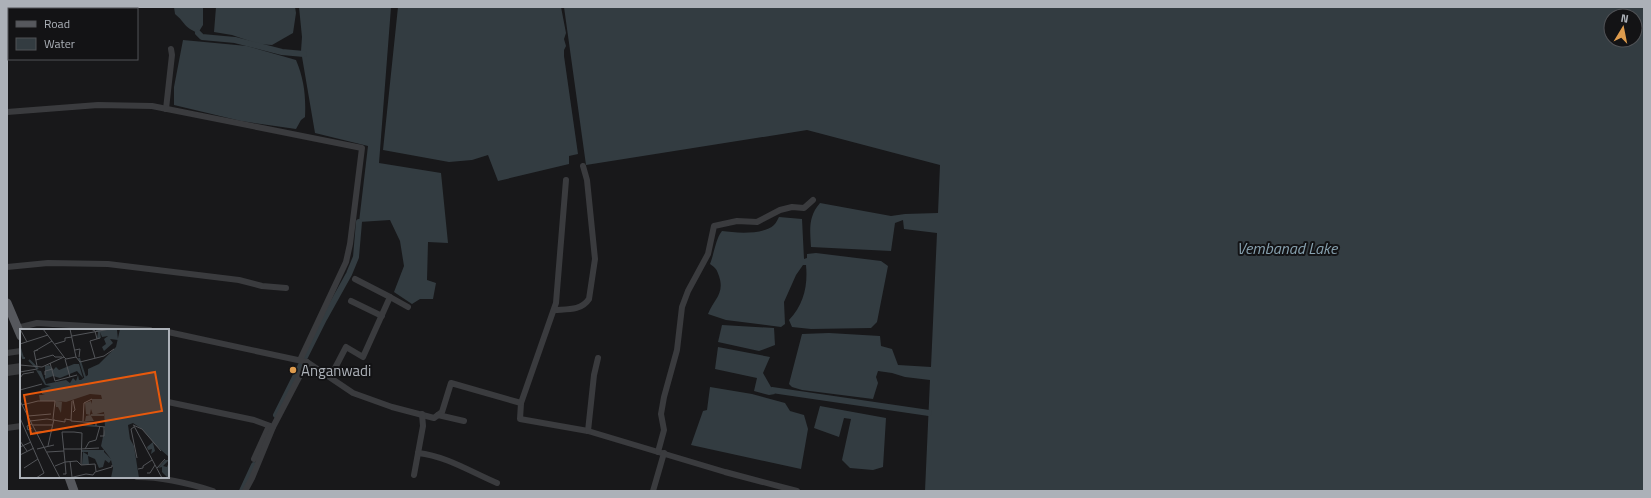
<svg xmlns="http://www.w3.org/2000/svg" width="1651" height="498" font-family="'Titillium Web',sans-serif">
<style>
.water{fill:#333c41;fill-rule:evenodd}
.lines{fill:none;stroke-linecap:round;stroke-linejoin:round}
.canal{stroke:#333c41;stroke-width:6}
.minor{stroke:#3a3b3e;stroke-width:6}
.primary{stroke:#56585d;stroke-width:9}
.poi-dot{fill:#dd9b4d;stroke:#131315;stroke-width:1.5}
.labels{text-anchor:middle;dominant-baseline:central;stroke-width:4;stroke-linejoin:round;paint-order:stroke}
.poi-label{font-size:15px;fill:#acb1b8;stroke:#131315;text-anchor:start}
.water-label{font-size:16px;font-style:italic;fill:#87a1af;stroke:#131315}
.inset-river{fill:none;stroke:#333c41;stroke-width:2}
.inset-road{fill:none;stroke:#535559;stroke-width:1}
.view{fill:#e8590c;fill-opacity:0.15;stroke:#e8590c;stroke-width:2}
.inset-edge{fill:none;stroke:#acb1b8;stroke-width:2}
</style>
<rect width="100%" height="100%" fill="#18181a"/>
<g class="water">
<path d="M174 7H203V25L198 33C183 27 186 23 175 14Z"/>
<polygon points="216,7 295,7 296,13 293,33 272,45 258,44 232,35 214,32"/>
<polygon points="299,7 391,7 379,163 441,173 448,243 428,242 427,280 436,283 433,299 420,299 412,304 394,292 404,266 400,241 390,220 359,222 368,146 315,133 301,51 302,37"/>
<polygon points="398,7 561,7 566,33 564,39 566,46 564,50 564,56 578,154 569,156 569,164 498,181 488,155 472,160 449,162 383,150"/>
<path d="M564 7H1644V491H925L930 380 905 377 892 373 878 371 876 377 878 383 873 399 802 390 792 387 789 384 802 334 829 333 880 336 881 346 892 349 898 365 931 367 937 233 904 229 903 220 895 223 891 251 811 247C810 229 808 217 820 203L891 216 905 214 938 213 940 165 807 130 586 165ZM1611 16H1635V40H1611Z"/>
<path d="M183 40 247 46 296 60C304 79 306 96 305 117L301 120 296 129 241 121 174 105V87Z"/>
<path d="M779 217 802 219 804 259 807 258V254L816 253 881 261 888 266 877 322 871 328 811 329 792 327 789 320C804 305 808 285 806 265H803L796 275 784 302 785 324 781 327 726 320 708 314C714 299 725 294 719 276 717 270 716 268 710 264 714 254 716 238 722 231 736 233 763 235 774 225 776 223 778 219 779 217Z"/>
<polygon points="722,325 774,328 775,345 759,351 718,342"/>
<polygon points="718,347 770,357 763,373 775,394 769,395 754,391 757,378 715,369"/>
<polygon points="710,387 752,394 785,403 790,411 804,415 808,429 801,469 691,445 703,411 707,410"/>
<polygon points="820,406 886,418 883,467 873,470 850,468 842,460 851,419 844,418 839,437 814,428"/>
</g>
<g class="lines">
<g class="canal">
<polyline points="198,33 202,37 235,40 282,52 304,54"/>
<polyline points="772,390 929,413"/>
<polyline points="276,415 324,319 349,274 356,257 359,222"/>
<polyline points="242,491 254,465"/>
</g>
<g class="minor">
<polyline points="166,109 172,55 171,49"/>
<polyline points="7,112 98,105 152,106 362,148 350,244 346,262 300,360"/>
<polyline points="566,180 556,303 521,403 520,419 588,431 725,472 797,491"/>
<polyline points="7,267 48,263 108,264 239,280 262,286 286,288"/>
<polyline points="355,279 390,297"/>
<polyline points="351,301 382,316"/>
<path d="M554 310C567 309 581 311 589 299L595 259 587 180 583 166"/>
<polyline points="17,328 37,323 150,330"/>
<polyline points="168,332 307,362 353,393 392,407 434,418 442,412 451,383 521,403"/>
<polyline points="7,353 21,351"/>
<polyline points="7,368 21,366"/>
<polyline points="7,373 21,371"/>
<polyline points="327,376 335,368 346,347 363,357 390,297 408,307"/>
<polyline points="168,402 254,420 273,427"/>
<polyline points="438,415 464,421"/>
<polyline points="7,428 21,426"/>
<polyline points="588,431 594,375 598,358"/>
<polyline points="658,452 664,430 661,414 664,397 677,350 682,307 688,291 708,254 714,226 737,221 757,222 780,210 792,207 804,208 813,200"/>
<path d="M418 453C446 456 471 472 497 483"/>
<polyline points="254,459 269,426"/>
<polyline points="414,475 423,426 422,414"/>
<path d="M137 477C163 477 188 483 213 491"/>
<polyline points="245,491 252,478 273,427 307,362"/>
<polyline points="653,491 664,453"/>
</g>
<g class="primary">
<polyline points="7,303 21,336"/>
<polyline points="69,477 74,491"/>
</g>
</g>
<circle class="poi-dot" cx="293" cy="370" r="4"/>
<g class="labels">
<g class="poi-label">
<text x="301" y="370">Anganwadi</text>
</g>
<g class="water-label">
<text x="1287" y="248">Vembanad Lake</text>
</g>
</g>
<g transform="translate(20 329)">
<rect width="149" height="149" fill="#18181a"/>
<path d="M74 0 97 1 98 11 90 10 93 14 84 22 82 18 86 15 84 10 88 7 82 8 80 3 81 9 77 10 78 3ZM100 0H149V128L133 114 135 122 131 125 132 120 128 121 127 118 133 113 122 100 113 94 108 96 110 110 114 117 119 149H91L93 139 91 131 89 134 85 131 83 138 79 139 75 130 68 127 69 135 62 136 63 123 68 126V123H84L91 130 81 117 85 98 84 83 73 86 71 80 70 85 74 92H65L66 87 70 86 66 85 65 74 71 72 72 75V70H82L81 66 70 65 46 73 37 72 42 73 41 84 38 78H36L35 72H20L19 66H25L22 65 21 60 31 57 25 56 16 41 21 42 26 55 46 51 50 54 53 49 56 52 58 46 59 51H61L68 46V40L79 35 96 18ZM54 35H59L63 49 57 42 40 49 33 47 25 50V37L29 36 33 41 36 38 39 41ZM145 131H149L143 137 147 138 149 133 148 149 142 143V138L138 139Z" fill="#333c41"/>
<path class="inset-river" d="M0 19 3 29H5M59 29 66 51M9 31 18 40M71 86H84M63 96 76 97M61 122H84"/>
<path class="inset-road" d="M0 0 7 13M23 0 44 28M50 0 56 28 60 33 84 27 94 20M71 0 75 2 77 10M52 7 90 0M0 15 28 6M35 15 45 12V9L52 8M55 21 60 20 59 28M15 22 32 12M75 29 70 12 80 9M45 30 50 48M16 31 33 26 35 28H42M30 34 35 52 57 46M0 36 22 38 44 28 46 30 56 28M17 37 14 22 18 21M0 43 17 40M25 46V42L33 40M0 49 3 45 14 43M0 61 22 55M0 72 40 149M52 72 51 92 76 94V97L85 98M2 76 18 72H35L33 90M53 83 55 81 53 71M8 87 31 85M0 89 24 144 16 149M10 92 27 90 45 93V90L51 91M63 92 64 74 72 70M12 95 7 97 8 101 12 99M13 96H32M113 96 122 100 141 122M114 97 142 149M114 98 111 100 117 129M16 103 30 102M80 107H84V98M0 112 7 122M28 117 34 90M0 118 11 113M17 120 34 116M44 120H60M60 120 79 119M65 120 69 113 76 111 80 97M27 123 44 122M0 126 14 119M50 132 52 148M35 137 45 133 42 103H54L62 104 61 136 75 135 76 142M4 139 18 130M137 139 145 130M118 140 123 139V137L132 131M127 144H130L135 136M43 145H46L45 133 57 132 61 136M49 149 66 145 73 146 75 143 92 138V136"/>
<path class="view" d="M135 43 142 82 11 105 4 66Z"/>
<rect width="149" height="149" class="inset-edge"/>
</g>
<rect width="1651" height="498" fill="none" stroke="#acb1b8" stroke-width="16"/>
<rect x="8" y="8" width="130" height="52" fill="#131315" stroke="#505256"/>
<rect x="16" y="21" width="20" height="6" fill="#56585d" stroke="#505256"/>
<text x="44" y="28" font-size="12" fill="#acb1b8">Road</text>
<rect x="16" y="38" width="20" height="12" fill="#333c41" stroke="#505256"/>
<text x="44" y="48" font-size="12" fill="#acb1b8">Water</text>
<g transform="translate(1623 28) rotate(10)"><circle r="19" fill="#131315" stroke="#505256"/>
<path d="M0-3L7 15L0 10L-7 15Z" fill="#dd9b4d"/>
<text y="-6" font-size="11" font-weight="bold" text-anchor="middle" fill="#acb1b8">N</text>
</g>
</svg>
